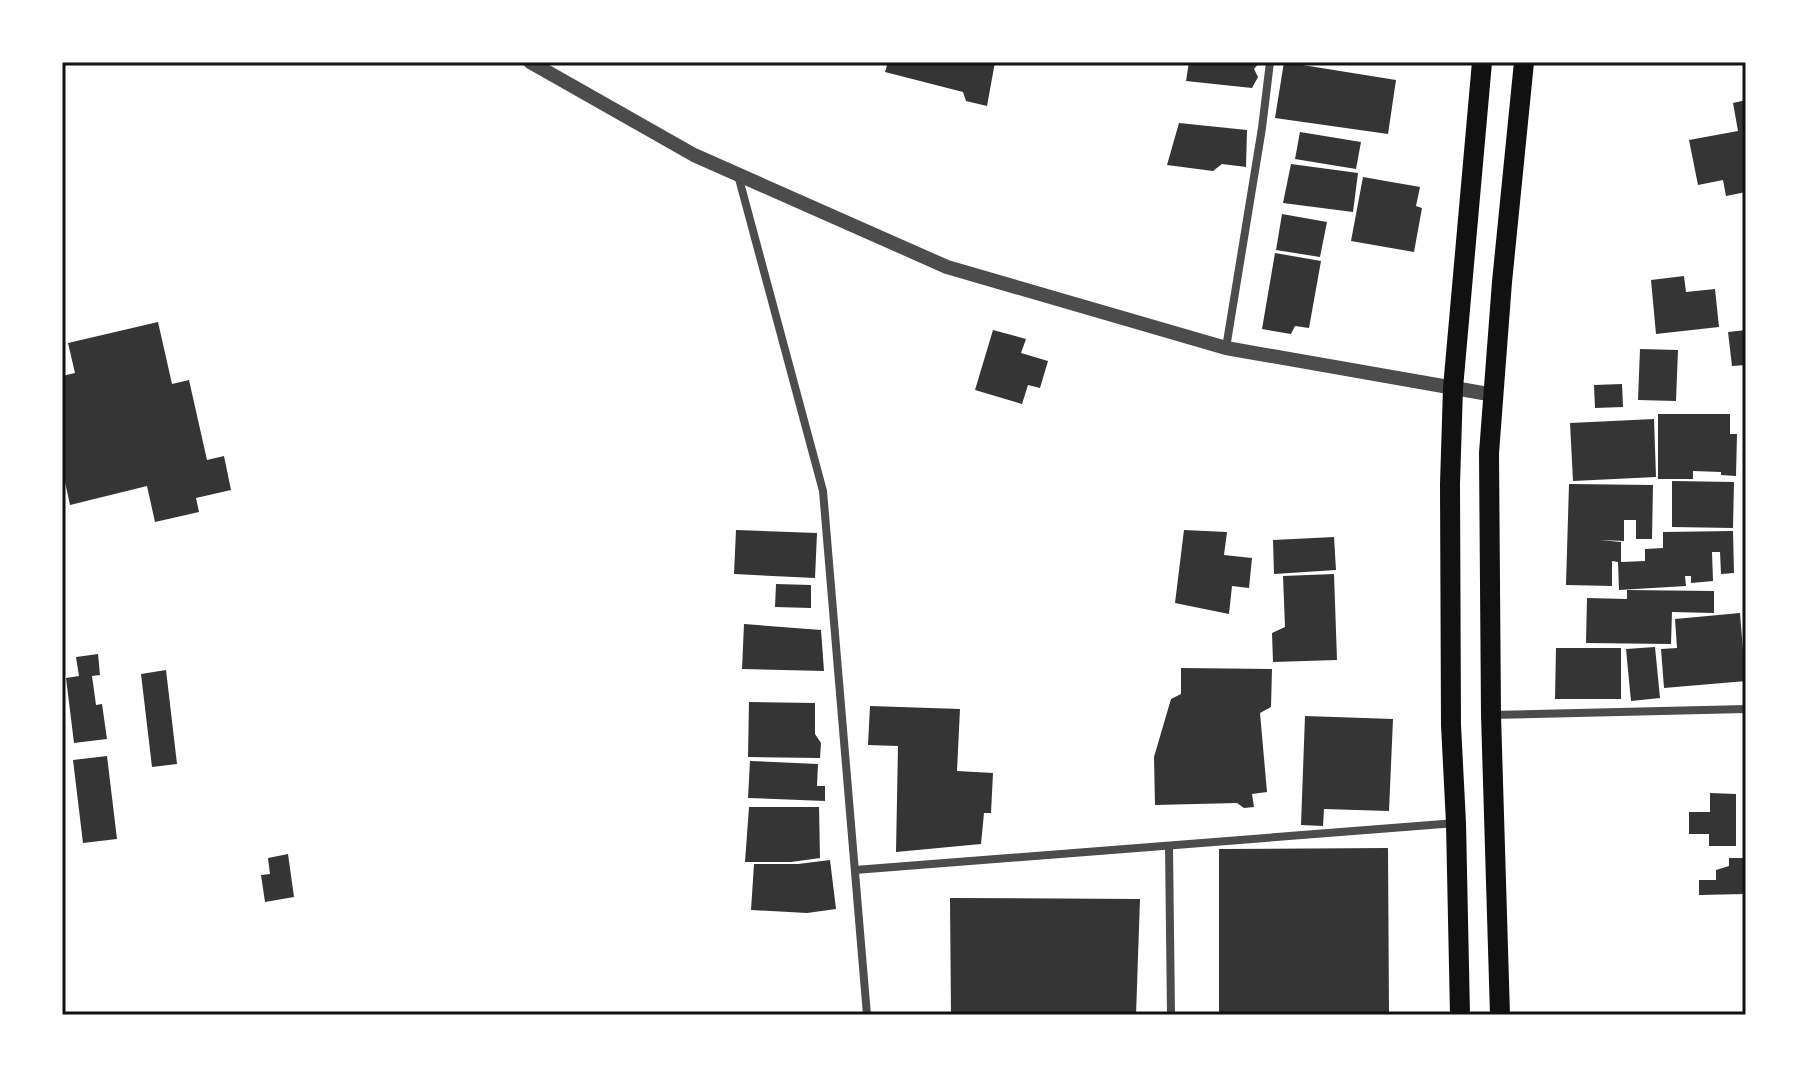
<svg xmlns="http://www.w3.org/2000/svg" width="1808" height="1077" font-family="Manrope,sans-serif">
<style>
.building{fill:#353535}
.lines{fill:none;stroke-linecap:round;stroke-linejoin:round}
.minor{stroke:#4c4c4c;stroke-width:8}
.tertiary{stroke:#4c4c4c;stroke-width:14}
.primary{stroke:#111;stroke-width:20}
.neatline{fill:none;stroke:#111;stroke-width:3}
</style>
<rect width="100%" height="100%" fill="#fff"/>
<g class="building">
<polygon points="888,62 995,62 987,106 966,101 963,92 885,72"/>
<polygon points="1189,62 1260,62 1254,69 1258,77 1252,88 1186,81"/>
<polygon points="1284,62 1396,80 1388,134 1275,118"/>
<polygon points="1746,100 1746,192 1726,196 1723,180 1698,185 1689,140 1738,131 1733,103"/>
<polygon points="1179,123 1247,130 1246,167 1222,164 1213,171 1167,165"/>
<polygon points="1300,132 1361,142 1356,169 1295,159"/>
<polygon points="1291,164 1358,173 1353,212 1283,203"/>
<polygon points="1363,177 1420,187 1416,206 1422,208 1414,252 1351,241"/>
<polygon points="1282,214 1327,222 1320,257 1276,250"/>
<polygon points="1275,253 1321,261 1309,328 1295,326 1291,334 1262,329"/>
<polygon points="1684,276 1686,292 1715,289 1719,327 1656,334 1651,280"/>
<polygon points="158,322 172,384 189,380 207,460 224,456 231,490 196,498 199,512 155,522 147,486 70,505 62,468 62,376 75,373 68,343"/>
<polygon points="993,330 1026,339 1021,353 1048,361 1040,388 1028,385 1022,404 975,390"/>
<polygon points="1746,330 1746,365 1732,366 1728,332"/>
<polygon points="1640,349 1678,350 1676,401 1638,400"/>
<polygon points="1622,384 1623,407 1595,408 1594,385"/>
<polygon points="1658,414 1730,414 1730,434 1737,434 1736,476 1721,475 1721,472 1693,471 1693,479 1658,479"/>
<polygon points="1654,419 1656,477 1573,481 1570,423"/>
<polygon points="1672,481 1734,482 1733,528 1672,527"/>
<polygon points="1569,484 1653,485 1652,539 1636,539 1636,520 1624,520 1624,541 1600,540 1621,542 1621,562 1645,561 1645,549 1663,548 1663,532 1733,531 1734,573 1721,574 1720,552 1712,552 1713,581 1691,583 1691,576 1685,576 1686,586 1619,590 1618,562 1612,561 1612,586 1566,585"/>
<polygon points="736,530 817,533 815,578 734,574"/>
<polygon points="1184,530 1227,532 1224,555 1252,558 1249,588 1232,586 1229,614 1175,603"/>
<polygon points="1334,537 1336,570 1274,574 1273,540"/>
<polygon points="1334,574 1337,660 1273,662 1272,633 1285,627 1283,576"/>
<polygon points="776,584 811,585 811,608 775,607"/>
<polygon points="1627,590 1714,591 1714,613 1672,612 1671,644 1586,643 1587,598 1627,599"/>
<polygon points="1740,613 1743,650 1746,650 1746,681 1664,688 1661,649 1677,648 1675,619"/>
<polygon points="744,624 821,630 824,671 742,669"/>
<polygon points="1655,647 1660,698 1631,701 1626,649"/>
<polygon points="1556,648 1621,648 1621,699 1555,699"/>
<polygon points="98,654 100,675 92,676 96,705 102,704 107,739 74,743 66,678 79,676 76,657"/>
<polygon points="1181,668 1272,669 1271,707 1260,713 1267,792 1252,794 1254,807 1244,808 1237,803 1155,805 1154,757 1171,699 1181,694"/>
<polygon points="166,670 177,764 152,767 141,674"/>
<polygon points="749,702 815,703 815,734 821,743 820,758 748,757"/>
<polygon points="870,706 960,709 957,771 993,773 991,813 984,813 981,844 896,852 898,746 868,745"/>
<polygon points="1305,716 1393,719 1389,811 1324,809 1323,826 1301,825"/>
<polygon points="107,756 117,839 83,843 73,760"/>
<polygon points="750,761 818,764 817,786 825,786 825,801 748,798"/>
<polygon points="1710,793 1736,794 1736,846 1709,846 1709,834 1689,834 1689,812 1710,812"/>
<polygon points="749,807 819,807 820,858 791,862 745,862"/>
<polygon points="1388,848 1389,1015 1219,1015 1219,849"/>
<polygon points="288,854 294,897 265,902 261,875 270,874 268,858"/>
<polygon points="1729,858 1746,858 1746,894 1699,895 1699,880 1716,880 1716,870 1729,866"/>
<polygon points="830,860 836,909 807,913 751,910 754,864 798,864"/>
<polygon points="950,898 1140,899 1136,1015 951,1015"/>
</g>
<g class="lines">
<g class="minor">
<polyline points="738,175 823,491 867,1015"/>
<polyline points="1226,348 1262,128 1270,62"/>
<polyline points="1491,715 1746,709"/>
<polyline points="1169,846 1171,1015"/>
<polyline points="855,870 1456,823"/>
</g>
<polyline class="tertiary" points="530,62 694,155 947,267 1226,348 1494,395"/>
<g class="primary">
<polyline points="1460,1015 1456,823 1451,725 1450,484 1453,388 1482,62"/>
<polyline points="1500,1015 1491,715 1489,453 1502,282 1524,62"/>
</g>
</g>
<rect width="1808" height="1077" fill="none" stroke="#ffffff" stroke-width="128"/>
<rect x="64" y="64" width="1680" height="949" class="neatline"/>
</svg>
